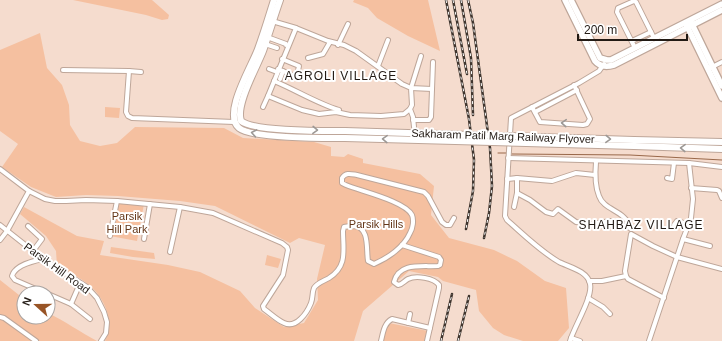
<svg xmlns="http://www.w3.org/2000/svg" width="722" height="341" font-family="Arial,sans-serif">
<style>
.green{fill:#f5c0a0}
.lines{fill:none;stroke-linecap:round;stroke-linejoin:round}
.stream{stroke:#99684a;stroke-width:1}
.street-casing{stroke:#bea699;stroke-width:6}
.secondary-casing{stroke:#bea699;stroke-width:8}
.primary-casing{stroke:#bea699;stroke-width:8}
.street{stroke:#fff;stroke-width:4}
.secondary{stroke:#fff;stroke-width:5.5}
.primary{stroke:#fff;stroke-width:6}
.rail-casing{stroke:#3e342d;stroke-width:2.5}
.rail{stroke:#fff;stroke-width:1;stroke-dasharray:3;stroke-linecap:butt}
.primary-bridge-casing{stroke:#bea699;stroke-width:8;stroke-linecap:butt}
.primary-bridge{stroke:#fff;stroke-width:6}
.oneway{stroke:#9c9895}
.labels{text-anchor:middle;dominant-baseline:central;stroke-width:4;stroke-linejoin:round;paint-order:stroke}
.street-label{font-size:11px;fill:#221a14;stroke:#fff}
.park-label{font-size:11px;fill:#643719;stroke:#fff}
.neighbourhood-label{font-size:12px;letter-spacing:1px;fill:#221a14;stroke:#fff}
</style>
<rect width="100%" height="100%" fill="#f5dcce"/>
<g class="green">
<polygon points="73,0 152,0 169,15 168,19 162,20 146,15"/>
<polygon points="354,0 428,0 440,51 408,36 377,18 368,8 353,2"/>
<path d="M40 33 47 68 62 85 69 105 70 125 80 141 100 146 117 143 135 127 224 128 243 138 314 142 331 147V156L344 157 348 154 363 159V163L420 174 434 186 431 215 449 238 494 250 517 261 545 281 566 288 569 328 558 341H523L504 335 493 328 479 311 476 290 443 281 438 277 409 271 363 311 354 341H105C115 322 105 298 89 285 80 277 67 272 57 266L56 251 46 236 20 214 24 207 77 236 104 241 100 255 168 265 200 272 240 291 255 308 284 327 304 323 318 300 317 279 325 245 299 238 290 243 215 206 180 201 118 196 86 195 56 197 31 187 2 167 18 144 0 131V50Z"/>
<polygon points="105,107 120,108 119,118 105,117"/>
<polygon points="117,201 144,204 137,241 110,236"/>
<polygon points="111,247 154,253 155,259 133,257 110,253"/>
<polygon points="267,255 281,259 278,268 265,265"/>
<path d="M0 280 24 299V317H48V313C65 321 80 332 97 341H0Z"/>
<polygon points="389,323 428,331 426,341 383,341 386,328"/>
</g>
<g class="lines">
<g class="stream">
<polyline points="498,153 506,153"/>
<polyline points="512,154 630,155 722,160"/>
</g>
<defs>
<g id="street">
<polyline points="272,21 296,28 328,41 344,45 356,51 402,84 411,88 412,105 410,109 413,117 414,127"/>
<polyline points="296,28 268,96 302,110 319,114 336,112 350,115 381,116 404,114 410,109"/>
<polyline points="267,37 286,44 286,45"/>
<polyline points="632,41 651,32"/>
<polyline points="265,44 277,48"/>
<polyline points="338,45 348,24"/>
<polyline points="635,48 617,12 618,8 634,1 636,2 654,38"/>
<polyline points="421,56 411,88 432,89"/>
<polyline points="308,58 323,54 330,42"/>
<polyline points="378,66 388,40"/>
<polyline points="710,68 722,62"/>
<polyline points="269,69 277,72"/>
<polyline points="278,69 295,76 297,75 299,66 282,59"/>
<polyline points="63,70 129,71 126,112 128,116 132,118 234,122"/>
<polyline points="129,71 141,72"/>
<polyline points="280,79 283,71"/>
<path d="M274 81C296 90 316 103 339 110"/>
<polyline points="263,107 268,96"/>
<polyline points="532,107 540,122 583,125 587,124 590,119 574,85"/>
<polyline points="535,112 577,90"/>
<polyline points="413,120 429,120 431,117 433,62"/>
<polyline points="508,158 689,163 722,167"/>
<path d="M596 162C595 173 595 186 599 196 604 211 626 210 631 229"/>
<path d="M0 169 29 191 45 199 55 201H66L86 200 117 201 180 207 213 213 282 243 287 247 288 250 283 275 263 306 264 309C270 313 277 320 284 323 296 329 307 313 311 303 313 298 312 293 314 288 317 283 324 281 329 278 348 266 343 250 343 231L344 227C348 226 350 226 354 226 370 227 366 250 368 261L374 264C388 258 404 247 410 233 413 228 414 220 412 215 405 201 360 191 346 185L342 183V178C346 172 351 174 357 175L424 192 428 196 442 222 446 225H450L454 218"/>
<polyline points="517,178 517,193 530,200 546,212 553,214 558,209 576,222 591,224 611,221 630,228"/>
<polyline points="667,178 672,179 674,163"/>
<polyline points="507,179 517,178 552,181 576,173 595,175"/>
<polyline points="691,188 717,190 719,191 722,198"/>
<polyline points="514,207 517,193"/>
<polyline points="0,225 43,259 87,287 97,298 104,312 107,322 106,333 101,341"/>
<polyline points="674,225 677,221 678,221 689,225"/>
<polyline points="28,226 42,239 33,251"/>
<polyline points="110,236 117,201"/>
<polyline points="144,239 150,204"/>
<polyline points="683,239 710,246"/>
<polyline points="0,240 7,231 29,191"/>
<path d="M402 245 439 257 441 260 440 265 438 266C422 267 399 262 394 282L398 285C403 284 404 281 408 279 416 275 434 278 439 285V288L427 341"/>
<polyline points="170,252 180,207"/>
<path d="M43 259C33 261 15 265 12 276L15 280 45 293"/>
<polyline points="589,281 602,281 626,276"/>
<polyline points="48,294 71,304 78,288"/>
<polyline points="588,298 603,307 610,314"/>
<polyline points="664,298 628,279 626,276 625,271 631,234 653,246 677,257 722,269"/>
<polyline points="71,304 90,319"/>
<polyline points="0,317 4,318 36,341"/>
<polyline points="408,323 410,314"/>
<polyline points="571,338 580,341"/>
<path d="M381 341C383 333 384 323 392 319L430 328"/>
<path d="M570 341C574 327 593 297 590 284 588 271 569 267 559 262 540 251 523 234 507 220L505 216 511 118 579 83 599 71 604 64"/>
<polyline points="649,341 683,239 691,218 693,199 689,163"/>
</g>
<g id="secondary">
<path d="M565 0 595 61C600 67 607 67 614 65L722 10"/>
<polyline points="571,0 600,58 607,60 611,60 722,4"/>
<polyline points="691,22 722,86"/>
<polyline points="686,24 722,98"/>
</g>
<g id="primary">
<path d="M274 0C269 16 264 33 258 49 252 66 222 114 239 128 252 139 326 138 345 138"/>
<path d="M280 0C274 17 269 34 263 51 257 67 235 105 241 121 254 132 325 131 345 131"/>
<polyline points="634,140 722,142"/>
<polyline points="634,146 722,149"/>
</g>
</defs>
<use href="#street" class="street-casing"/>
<use href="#secondary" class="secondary-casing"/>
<use href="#primary" class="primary-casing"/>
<use href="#street" class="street"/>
<use href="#secondary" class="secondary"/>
<use href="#primary" class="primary"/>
<defs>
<g id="rail">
<polyline points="446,0 469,119 474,160 473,191 466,229"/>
<polyline points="453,0 467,74"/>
<polyline points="461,0 471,58 473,115"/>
<polyline points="468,0 473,23 490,148 492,186 489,213 484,238"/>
<polyline points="441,341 452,294"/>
<polyline points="458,341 469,296"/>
</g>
</defs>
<use href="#rail" class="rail-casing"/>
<use href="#rail" class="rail"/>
<defs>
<g id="primary-bridge">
<polyline points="345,131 634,140"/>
<polyline points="345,138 634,146"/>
</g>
</defs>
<use href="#primary-bridge" class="primary-bridge-casing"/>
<use href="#primary-bridge" class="primary-bridge"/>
</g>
<defs><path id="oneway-chevron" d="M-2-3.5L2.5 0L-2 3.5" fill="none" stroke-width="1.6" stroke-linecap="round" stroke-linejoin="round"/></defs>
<g class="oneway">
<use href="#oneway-chevron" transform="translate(564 123) rotate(-176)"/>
<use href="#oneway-chevron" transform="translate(315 130) rotate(2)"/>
<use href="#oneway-chevron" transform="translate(254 133) rotate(-170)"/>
<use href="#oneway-chevron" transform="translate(385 139) rotate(-178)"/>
<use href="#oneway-chevron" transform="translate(608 139) rotate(2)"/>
<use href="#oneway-chevron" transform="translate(683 148) rotate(-178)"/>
</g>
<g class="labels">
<g class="street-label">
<text transform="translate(503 136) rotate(2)">Sakharam Patil Marg Railway Flyover</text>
<text transform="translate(57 268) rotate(36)">Parsik Hill Road</text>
</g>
<g class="park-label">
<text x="127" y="216">Parsik<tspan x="127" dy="13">Hill Park</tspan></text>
<text x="376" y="224">Parsik Hills</text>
</g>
<g class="neighbourhood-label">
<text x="341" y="76">AGROLI VILLAGE</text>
<text x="641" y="225">SHAHBAZ VILLAGE</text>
</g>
</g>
<g transform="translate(36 305) rotate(291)"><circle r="19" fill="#ffffff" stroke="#a7a3a1"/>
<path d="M0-3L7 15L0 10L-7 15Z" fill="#985426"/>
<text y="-6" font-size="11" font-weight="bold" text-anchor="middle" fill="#221a14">N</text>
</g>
<path d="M578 34v6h109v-6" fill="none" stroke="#221a14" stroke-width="2"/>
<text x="584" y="34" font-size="12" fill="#221a14" stroke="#ffffff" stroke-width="3" paint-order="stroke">200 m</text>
</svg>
